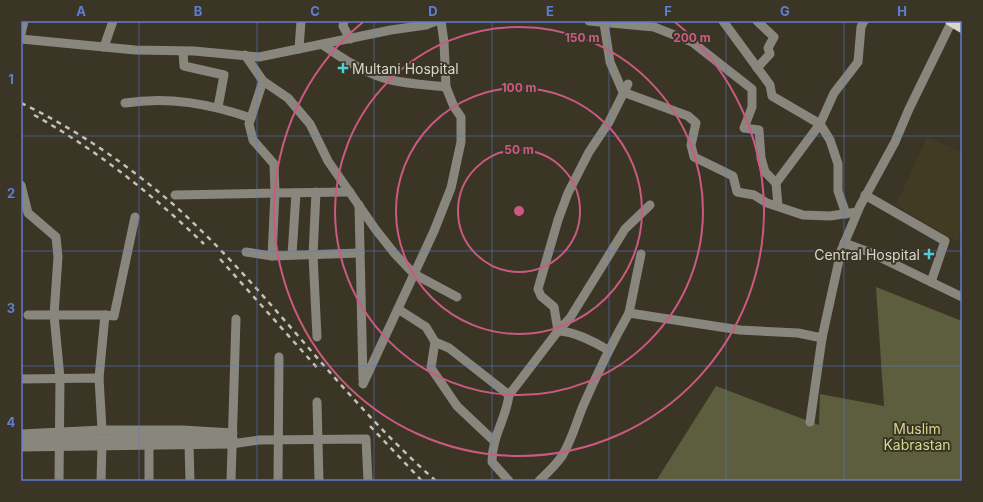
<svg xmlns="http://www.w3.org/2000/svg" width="983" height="502" font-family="Inter,sans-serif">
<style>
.built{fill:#423b24}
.green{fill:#5d5e3d}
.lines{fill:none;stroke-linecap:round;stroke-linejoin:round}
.minor{stroke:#88867d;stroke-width:9}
.major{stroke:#dad6c5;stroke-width:10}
.rail{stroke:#c4c1b6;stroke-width:2.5;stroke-dasharray:5 5;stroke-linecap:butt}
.minor-bridge{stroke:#88867d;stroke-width:9}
.grid{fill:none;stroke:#5f7ed4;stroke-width:1;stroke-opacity:0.55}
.ring{fill:none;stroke:#ca5a83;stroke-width:2}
.poi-dot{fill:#52ccd6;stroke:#3a3525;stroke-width:1.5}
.labels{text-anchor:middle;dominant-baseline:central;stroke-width:4;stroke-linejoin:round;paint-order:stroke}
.poi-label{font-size:14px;fill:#d9d6cc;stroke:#3a3525;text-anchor:start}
.park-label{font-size:14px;fill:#d5d88e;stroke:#3a3525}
.centre{fill:#ca5a83;stroke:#3a3525;stroke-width:2}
.ring-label{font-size:12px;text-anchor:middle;font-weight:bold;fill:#ca5a83;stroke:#3a3525;stroke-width:4;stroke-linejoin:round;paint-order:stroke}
.neatline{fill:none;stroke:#5f7ed4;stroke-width:1.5}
.grid-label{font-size:13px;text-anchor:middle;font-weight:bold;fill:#5f7ed4}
</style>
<rect width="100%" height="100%" fill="#3a3525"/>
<polygon class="built" points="927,137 962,152 962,232 957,242 896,205"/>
<polygon class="green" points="876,287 962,321 962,481 656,481 716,386 819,425 820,394 884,406"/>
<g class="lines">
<g class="minor">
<polyline points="344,21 343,26 350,39"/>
<polyline points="589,21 654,27 692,42 752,89 752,107 744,128 759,130 761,158 765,172 776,183"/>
<polyline points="605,21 604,23 610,62 623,92 688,116 696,123 691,145 694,157 733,176 737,192 754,195 767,203 803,215 830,216 857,212"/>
<polyline points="723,21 770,85 772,96 820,124 776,183 778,206"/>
<polyline points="757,21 774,37 768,48 770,54 757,68"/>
<polyline points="21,34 24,21"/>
<polyline points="21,39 135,50 194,51 259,57 391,30 426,25 436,21"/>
<path d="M323 45C343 59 366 74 391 80 409 84 428 85 446 87"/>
<polyline points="104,47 113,21"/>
<polyline points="299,49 301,21"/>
<polyline points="183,52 184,66 224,75 218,107"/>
<polyline points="263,81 288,98 310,124 328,161 376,230 395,254 414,274 457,297"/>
<path d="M125 103C169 96 210 104 251 118"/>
<polyline points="21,185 28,213 56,237 58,257 54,315 60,378 59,481"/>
<polyline points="316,192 313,255 317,337"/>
<polyline points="175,195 275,193 274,164 253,140 249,124 263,81 245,55"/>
<polyline points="865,195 945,241 931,282"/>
<polyline points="359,205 363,380"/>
<polyline points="846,214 838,191 838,164 830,140 820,124 834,93 858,62 861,27 864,21"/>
<polyline points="844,243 869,252 962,297"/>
<polyline points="246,252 272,256 360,253"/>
<polyline points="292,255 296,193"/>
<polyline points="272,256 275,193 350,192"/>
<polyline points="398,309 426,327 435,342 431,368 457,406 494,441"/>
<polyline points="629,313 641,254"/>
<polyline points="28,315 105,315 99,378"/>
<polyline points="105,315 114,316 135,217"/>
<polyline points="558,331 554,307 541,296 538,289 558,220 568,193 589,152 609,122 628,84"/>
<polyline points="558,331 570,318 625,229 650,205"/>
<polyline points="435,342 449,348 509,395"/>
<polyline points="21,379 99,378 102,430"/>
<polyline points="363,384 434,231 451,188 461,142 461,117 454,107 446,87 444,42 441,21"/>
<polyline points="317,402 319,481"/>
<polyline points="810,422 822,338 841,251 860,206 895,142 909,109 952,21"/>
<polyline points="21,434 102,430 182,430 233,433"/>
<polyline points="189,444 190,481"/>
<polyline points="21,447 231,444 259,440 366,439 368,481"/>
<polyline points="101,481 102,445"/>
<polyline points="149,481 149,445"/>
<polyline points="231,481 236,319"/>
<polyline points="278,481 279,357"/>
<path d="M509 481 492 462C492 436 506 419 509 395L558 331C573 331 595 342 608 350"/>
<path d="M539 481C547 473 556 465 562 456 572 440 576 423 583 406 597 374 612 343 629 313L740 330 798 333 822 338"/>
</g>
<polyline class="major" points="950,21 962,28"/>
<g class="rail">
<path d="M21 103C76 129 128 165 174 205 269 290 340 397 436 481"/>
<path d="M34 115C97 150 153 195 204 244"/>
<polyline points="220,259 320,371"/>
<polyline points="370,426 422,481"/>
</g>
<polyline class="minor-bridge" points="21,439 233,438"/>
</g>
<path class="grid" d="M139 21V481M257 21V481M374 21V481M492 21V481M609 21V481M726 21V481M844 21V481M21 136H962M21 251H962M21 366H962"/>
<g class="ring">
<circle cx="519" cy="211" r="61"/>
<circle cx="519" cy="211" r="123"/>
<circle cx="519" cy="211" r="184"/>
<path d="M675 22A245 245 0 1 1 363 22"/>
</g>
<g class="poi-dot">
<path d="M341 62h4v4h4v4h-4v4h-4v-4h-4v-4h4z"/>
<path d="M927 248h4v4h4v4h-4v4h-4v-4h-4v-4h4z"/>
</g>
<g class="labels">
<g class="poi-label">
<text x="352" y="68">Multani Hospital</text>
<text x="920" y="254" text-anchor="end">Central Hospital</text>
</g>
<g class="park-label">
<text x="917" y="428">Muslim<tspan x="917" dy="16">Kabrastan</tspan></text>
</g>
</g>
<circle cx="519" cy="211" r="6" class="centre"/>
<g class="ring-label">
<text x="692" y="42">200 m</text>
<text x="582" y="42">150 m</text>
<text x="519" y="92">100 m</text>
<text x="519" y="154">50 m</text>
</g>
<rect width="983" height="502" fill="none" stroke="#3a3525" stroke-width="44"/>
<rect x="22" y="22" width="939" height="458" class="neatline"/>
<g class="grid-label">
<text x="81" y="16">A</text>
<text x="198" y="16">B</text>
<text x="315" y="16">C</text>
<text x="433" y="16">D</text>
<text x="550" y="16">E</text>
<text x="668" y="16">F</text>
<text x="785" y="16">G</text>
<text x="902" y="16">H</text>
<text x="11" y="84">1</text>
<text x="11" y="198">2</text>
<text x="11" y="313">3</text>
<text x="11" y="427">4</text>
</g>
</svg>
